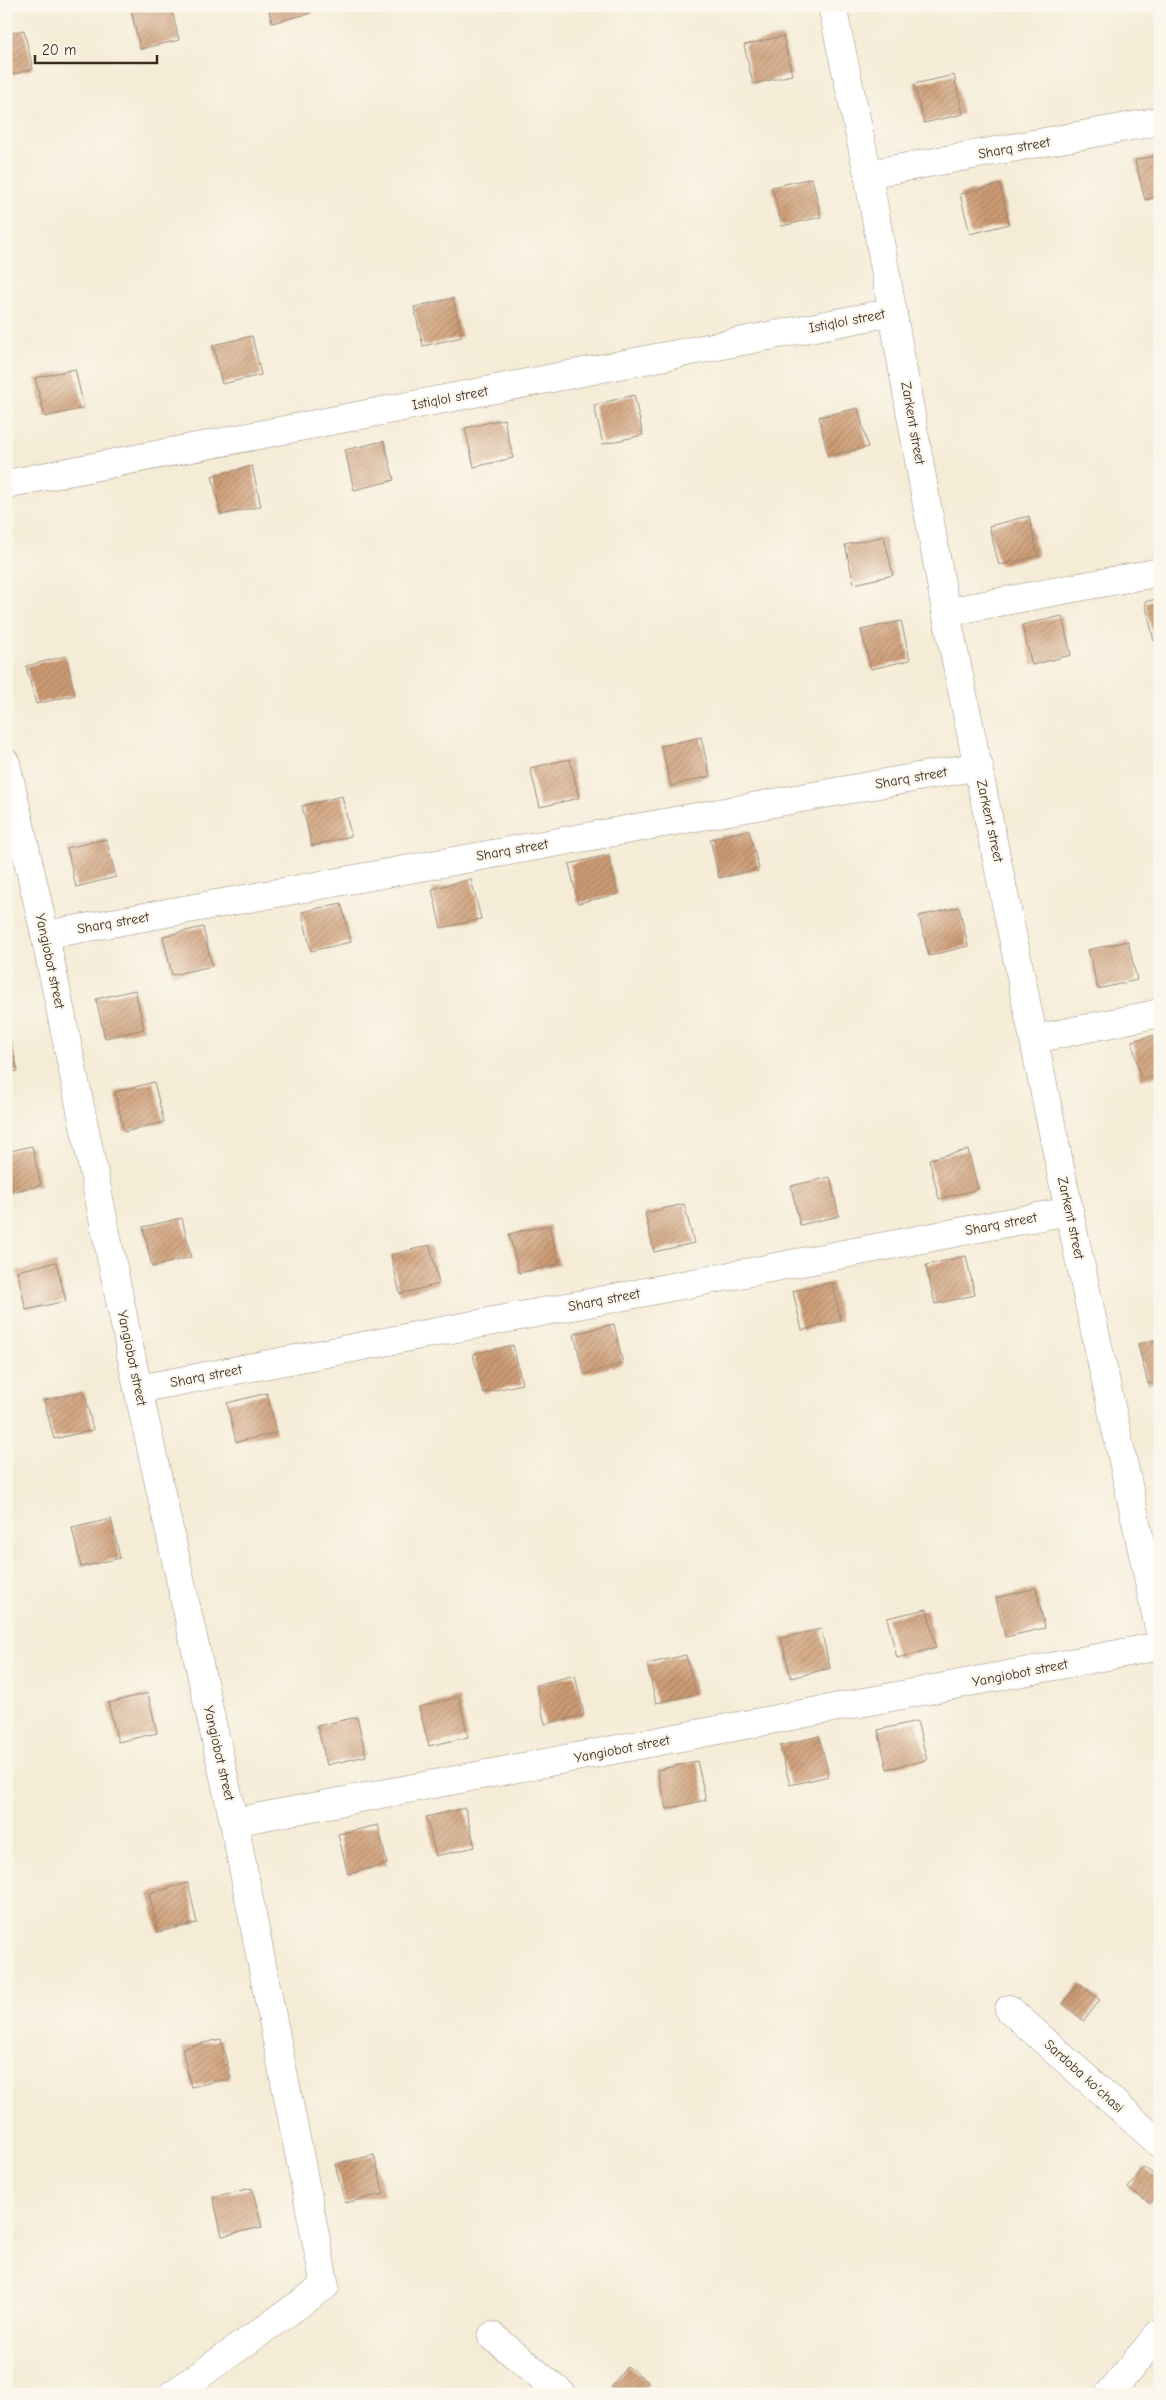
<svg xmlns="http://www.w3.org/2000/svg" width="1166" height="2400" font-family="'Comic Neue',sans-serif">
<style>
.building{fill:url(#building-hatch)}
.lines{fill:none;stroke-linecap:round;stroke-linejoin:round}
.street-casing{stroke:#988b7a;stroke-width:29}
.street{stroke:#fff;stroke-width:28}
.labels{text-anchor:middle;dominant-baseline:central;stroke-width:4.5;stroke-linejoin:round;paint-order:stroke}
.street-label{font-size:14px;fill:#3b2a1e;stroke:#fbf7ec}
</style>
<defs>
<pattern id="building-hatch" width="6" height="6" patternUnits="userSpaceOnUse" patternTransform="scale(1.25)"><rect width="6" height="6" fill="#cd9b74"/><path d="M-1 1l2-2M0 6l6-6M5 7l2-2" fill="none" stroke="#a87f5f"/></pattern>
</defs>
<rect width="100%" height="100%" fill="#fbf7ec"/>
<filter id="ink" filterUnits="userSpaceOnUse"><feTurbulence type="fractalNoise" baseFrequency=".02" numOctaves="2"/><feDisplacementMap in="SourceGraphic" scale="10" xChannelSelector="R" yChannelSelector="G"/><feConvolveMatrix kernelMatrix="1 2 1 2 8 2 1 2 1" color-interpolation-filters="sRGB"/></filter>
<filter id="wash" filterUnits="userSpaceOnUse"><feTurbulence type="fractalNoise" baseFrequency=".0096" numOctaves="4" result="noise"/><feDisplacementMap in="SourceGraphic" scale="20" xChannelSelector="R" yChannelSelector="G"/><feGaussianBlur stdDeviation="1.12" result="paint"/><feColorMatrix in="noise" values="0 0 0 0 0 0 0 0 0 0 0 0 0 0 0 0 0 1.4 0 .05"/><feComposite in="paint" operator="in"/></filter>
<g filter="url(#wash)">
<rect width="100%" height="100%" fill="#f5ecd7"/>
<g id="blocks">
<g class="building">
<polygon points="147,6 171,6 179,40 140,49 131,10"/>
<polygon points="268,6 309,6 311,13 272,23"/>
<polygon points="24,30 33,69 6,76 6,34"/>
<polygon points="783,36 792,75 753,84 744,45"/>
<polygon points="954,75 963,114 924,123 914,84"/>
<polygon points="1160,155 1160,196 1145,200 1135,160"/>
<polygon points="812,178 821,217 782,226 772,187"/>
<polygon points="1000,184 1009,224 970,234 960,194"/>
<polygon points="453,298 462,337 423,346 414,307"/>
<polygon points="252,336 261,375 222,384 213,345"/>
<polygon points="75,369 84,408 45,417 35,378"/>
<polygon points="634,395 643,435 603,444 594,405"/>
<polygon points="858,408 868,447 828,456 819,417"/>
<polygon points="504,419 513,458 474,467 465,428"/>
<polygon points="384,441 394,480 354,490 345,450"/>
<polygon points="252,466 261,506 221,515 212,476"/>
<polygon points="1029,516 1038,556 999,565 989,526"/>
<polygon points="884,536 893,575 854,584 845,545"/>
<polygon points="1160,598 1160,640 1154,641 1145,602"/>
<polygon points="1062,616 1071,655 1032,665 1022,625"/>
<polygon points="901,621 910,660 871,669 861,630"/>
<polygon points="66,656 75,695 36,704 26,666"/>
<polygon points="701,737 710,776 671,786 661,746"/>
<polygon points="570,759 579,798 540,807 530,768"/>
<polygon points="342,796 351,836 312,846 302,806"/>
<polygon points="749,830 759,869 719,878 710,839"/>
<polygon points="106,839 116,877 76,887 67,848"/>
<polygon points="608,855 618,894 578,903 569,864"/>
<polygon points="471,879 481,919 441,928 432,889"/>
<polygon points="341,903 351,942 311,951 302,912"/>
<polygon points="959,907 968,946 929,956 919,916"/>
<polygon points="203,927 212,966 172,975 163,936"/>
<polygon points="1128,941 1137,980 1098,989 1088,950"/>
<polygon points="135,990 144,1029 105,1038 96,999"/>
<polygon points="6,1032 8,1032 18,1071 6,1074"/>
<polygon points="1160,1034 1160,1075 1141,1080 1132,1041"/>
<polygon points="154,1082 164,1122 124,1132 115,1092"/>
<polygon points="32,1146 41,1185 6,1193 6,1152"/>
<polygon points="968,1150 978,1189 939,1199 929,1159"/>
<polygon points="830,1177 839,1216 800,1225 791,1186"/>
<polygon points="684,1204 694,1243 654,1252 645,1213"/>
<polygon points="182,1218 191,1257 152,1267 143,1227"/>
<polygon points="549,1225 559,1264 519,1273 509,1234"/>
<polygon points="430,1245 439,1284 400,1294 391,1255"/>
<polygon points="966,1256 975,1295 935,1304 926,1265"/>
<polygon points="56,1262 66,1301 26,1310 17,1271"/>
<polygon points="832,1282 841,1321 802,1330 793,1291"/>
<polygon points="614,1324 623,1364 584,1374 574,1334"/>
<polygon points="1160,1339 1160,1381 1148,1384 1138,1344"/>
<polygon points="513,1345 522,1384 483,1393 473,1354"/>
<polygon points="84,1391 93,1430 54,1439 44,1400"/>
<polygon points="267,1393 276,1433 236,1442 227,1403"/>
<polygon points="111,1519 120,1558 81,1567 72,1528"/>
<polygon points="1036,1588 1045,1628 1005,1637 996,1598"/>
<polygon points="927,1609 936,1648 897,1658 887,1618"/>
<polygon points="821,1629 830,1668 791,1678 781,1638"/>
<polygon points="686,1655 696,1694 656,1703 647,1664"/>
<polygon points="575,1675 584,1715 545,1724 536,1685"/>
<polygon points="148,1693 157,1733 118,1742 108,1703"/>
<polygon points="459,1697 468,1737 429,1746 419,1707"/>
<polygon points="357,1717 366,1756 327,1765 317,1726"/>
<polygon points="917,1721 927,1760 887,1769 878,1730"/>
<polygon points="819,1736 829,1776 790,1785 780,1746"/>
<polygon points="697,1761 706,1800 667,1809 657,1770"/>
<polygon points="465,1808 475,1847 436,1856 426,1817"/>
<polygon points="378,1825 387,1864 348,1874 338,1834"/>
<polygon points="188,1883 197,1923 158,1932 149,1893"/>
<polygon points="1079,1983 1100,2000 1084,2021 1063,2004"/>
<polygon points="221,2039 231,2078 191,2087 182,2048"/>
<polygon points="374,2155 384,2194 345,2203 335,2164"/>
<polygon points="1144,2167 1160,2179 1160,2190 1150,2203 1128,2188"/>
<polygon points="252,2188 262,2227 222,2236 213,2197"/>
<polygon points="627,2366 649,2382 640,2394 621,2394 612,2386"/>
</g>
</g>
</g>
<g filter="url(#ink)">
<use href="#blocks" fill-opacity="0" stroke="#988b7a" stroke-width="1"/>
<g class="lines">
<defs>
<g id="street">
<polyline points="832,6 868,174 946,612 1069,1211 1160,1633"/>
<polyline points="868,174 1160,121"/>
<polyline points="6,484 893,312"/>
<polyline points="946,612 1160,572"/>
<polyline points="6,763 45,935 138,1389 234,1822 325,2286 173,2394"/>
<polyline points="45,935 979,766"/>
<polyline points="1035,1039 1160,1013"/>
<polyline points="138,1389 1069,1211"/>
<polyline points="234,1822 1160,1646"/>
<polyline points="1009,2009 1160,2144"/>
<polyline points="492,2336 562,2394"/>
<polyline points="1109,2394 1160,2332"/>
</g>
</defs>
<use href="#street" class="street-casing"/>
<use href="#street" class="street"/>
</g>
</g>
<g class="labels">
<g class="street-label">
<text transform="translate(1014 148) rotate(-10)">Sharq street</text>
<text transform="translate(847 321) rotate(-11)">Istiqlol street</text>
<text transform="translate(450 398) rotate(-11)">Istiqlol street</text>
<text transform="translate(913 423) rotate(80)">Zarkent street</text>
<text transform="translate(911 778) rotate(-10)">Sharq street</text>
<text transform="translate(990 821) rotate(78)">Zarkent street</text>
<text transform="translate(512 850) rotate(-10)">Sharq street</text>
<text transform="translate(113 923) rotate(-10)">Sharq street</text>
<text transform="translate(50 961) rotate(78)">Yangiobot street</text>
<text transform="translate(1071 1218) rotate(78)">Zarkent street</text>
<text transform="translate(1001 1224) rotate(-11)">Sharq street</text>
<text transform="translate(604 1300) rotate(-11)">Sharq street</text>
<text transform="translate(132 1358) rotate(78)">Yangiobot street</text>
<text transform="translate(206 1376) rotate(-11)">Sharq street</text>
<text transform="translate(1020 1673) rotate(-11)">Yangiobot street</text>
<text transform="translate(622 1749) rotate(-11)">Yangiobot street</text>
<text transform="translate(219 1753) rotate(77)">Yangiobot street</text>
<text transform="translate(1084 2076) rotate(42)">Sardoba ko'chasi</text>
</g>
</g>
<rect width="1166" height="2400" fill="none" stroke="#fbf7ec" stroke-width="25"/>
<path d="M35 55v8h122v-8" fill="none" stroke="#3b2a1e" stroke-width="2.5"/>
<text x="42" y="55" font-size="15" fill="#3b2a1e" stroke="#fbf7ec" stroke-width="4" paint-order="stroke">20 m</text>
</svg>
